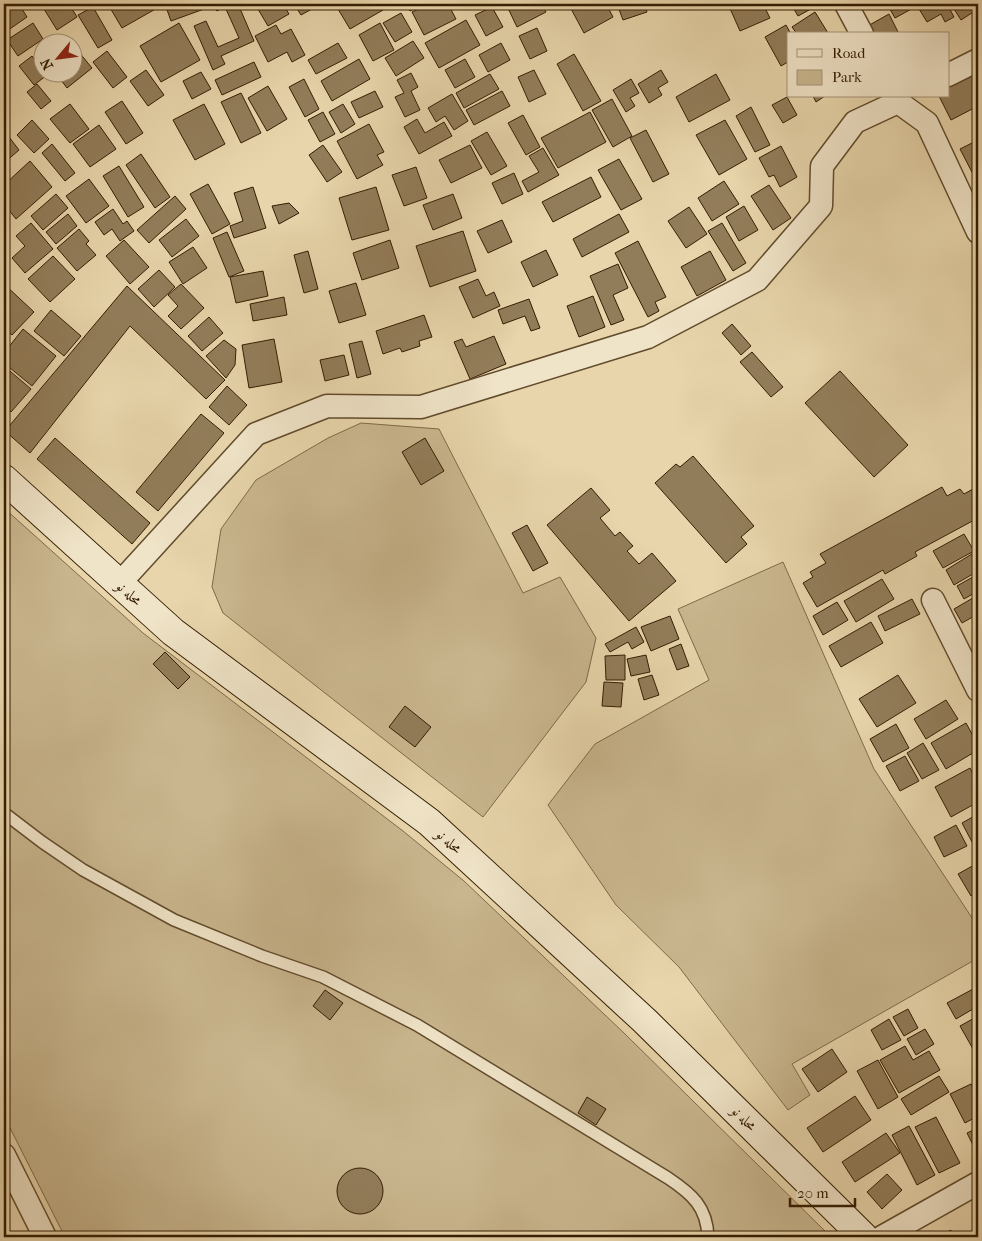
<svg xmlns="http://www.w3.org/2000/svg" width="982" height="1241" font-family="'IM FELL French Canon',Amiri,serif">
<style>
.green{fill:#c9b68e;stroke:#7e6a48}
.building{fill:#927d5a;stroke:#341d02}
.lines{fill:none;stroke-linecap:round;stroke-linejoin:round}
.lane-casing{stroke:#614b2c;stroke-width:14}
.street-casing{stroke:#614b2c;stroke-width:25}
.secondary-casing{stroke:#341d02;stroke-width:30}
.lane{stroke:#f0e4c8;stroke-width:11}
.street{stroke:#f0e4c8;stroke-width:22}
.secondary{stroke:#f0e4c8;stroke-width:28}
.labels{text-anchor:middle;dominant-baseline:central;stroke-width:4;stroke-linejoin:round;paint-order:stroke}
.street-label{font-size:15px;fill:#341d02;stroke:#f0e4c8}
</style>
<rect width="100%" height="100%" fill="#e8d5ab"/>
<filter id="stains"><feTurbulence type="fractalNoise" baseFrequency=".004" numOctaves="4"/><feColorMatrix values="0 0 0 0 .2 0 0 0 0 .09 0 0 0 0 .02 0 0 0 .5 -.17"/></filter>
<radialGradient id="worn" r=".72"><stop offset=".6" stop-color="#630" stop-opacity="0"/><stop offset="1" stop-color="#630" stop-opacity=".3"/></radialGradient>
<g class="green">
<polygon points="361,423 439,429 523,593 560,577 596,638 586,682 483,817 223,613 212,587 221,529 256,480 328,438"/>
<polygon points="4,508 143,633 403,831 464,881 625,1034 831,1237 65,1237 4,1116"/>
<polygon points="783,562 874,769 978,927 978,958 792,1064 810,1095 788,1110 679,967 616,905 548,805 595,744 709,680 678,609"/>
</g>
<g class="building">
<polygon points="4,4 19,4 27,17 4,33"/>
<polygon points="52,4 69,4 77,17 57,30 44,9"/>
<polygon points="113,4 157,4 159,7 122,28 109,6"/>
<polygon points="165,4 202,4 204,9 171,21"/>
<polygon points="213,4 229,4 217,11"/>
<polygon points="238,4 254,41 221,56 225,64 213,70 194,26 206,21 218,47 239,38 226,9"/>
<polygon points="255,4 283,4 289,14 268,26"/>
<polygon points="294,4 321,4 301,15"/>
<polygon points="335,4 379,4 383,10 350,29"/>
<polygon points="406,4 422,4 410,11"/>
<polygon points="429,4 448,4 456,19 424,35 412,12"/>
<polygon points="506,4 541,4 546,12 517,27"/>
<polygon points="572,4 606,4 613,17 584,33 569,5"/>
<polygon points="617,4 644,4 647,12 623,20"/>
<polygon points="728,4 763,4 770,18 740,31"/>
<polygon points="791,4 820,4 798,16"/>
<polygon points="887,4 914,4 915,7 895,18"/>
<polygon points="916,4 947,4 954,17 945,22 941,14 927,22"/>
<polygon points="951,4 977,4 978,9 961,20"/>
<polygon points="93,7 112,40 98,48 78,15"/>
<polygon points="492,7 503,27 486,36 475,15"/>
<polygon points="815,12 828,33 797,34 792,27"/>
<polygon points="401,13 412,32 395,42 383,23"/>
<polygon points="889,14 899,34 869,34 866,27"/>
<polygon points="466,20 480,45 439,68 425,43"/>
<polygon points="33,23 43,39 18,56 7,40"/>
<polygon points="179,23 200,60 161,82 140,46"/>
<polygon points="380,23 394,50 373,61 359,35"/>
<polygon points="276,25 281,34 291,29 305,55 292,62 287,52 268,62 255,36"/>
<polygon points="786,25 791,34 788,34 788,62 781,66 765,37"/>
<polygon points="537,28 547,51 530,59 519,36"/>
<polygon points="413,41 424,58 396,76 385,58"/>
<polygon points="338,43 347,58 316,74 308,60"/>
<polygon points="501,43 510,60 488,72 479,55"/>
<polygon points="78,51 92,68 67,88 55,72 72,72 72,56"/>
<polygon points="107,51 127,77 113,88 93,62"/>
<polygon points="42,54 42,72 51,72 34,85 19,66 32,56 35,60"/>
<polygon points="574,54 601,101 583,111 557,64"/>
<polygon points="359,59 370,79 332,101 321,81"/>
<polygon points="465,59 475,77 455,88 445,70"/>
<polygon points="254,62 261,77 222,95 215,80"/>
<polygon points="146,70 164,95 148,106 130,81"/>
<polygon points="534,70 546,94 529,102 518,77"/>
<polygon points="661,70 668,82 658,88 662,95 649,103 638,84"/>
<polygon points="971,70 978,86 978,106 951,120 939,96 948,96 948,82"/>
<polygon points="201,72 211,89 192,99 183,81"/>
<polygon points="411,73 418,87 411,91 420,110 405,117 395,97 404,93 397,80"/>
<polygon points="490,74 499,89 464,108 456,93"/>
<polygon points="716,74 730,100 689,122 676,97"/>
<polygon points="304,79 319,109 305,117 289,87"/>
<polygon points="631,79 639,93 630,98 635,106 626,112 613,90"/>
<polygon points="37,84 51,101 41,109 27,92"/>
<polygon points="268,86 287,119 267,131 248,98"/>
<polygon points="375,91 383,107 359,118 351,102"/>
<polygon points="502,91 510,106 474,125 466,110"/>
<polygon points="241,93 261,133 241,143 221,102"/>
<polygon points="452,94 468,121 454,130 445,116 436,122 428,108"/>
<polygon points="813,96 825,96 816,102"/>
<polygon points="787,97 797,115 783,123 772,105"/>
<polygon points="612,99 632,136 613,147 592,110"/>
<polygon points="122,101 143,133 126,144 105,112"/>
<polygon points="70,104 89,129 70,143 50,119"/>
<polygon points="204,104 225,144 195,160 173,120"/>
<polygon points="343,104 355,124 341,133 329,112"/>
<polygon points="751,107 770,145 755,152 736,116"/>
<polygon points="323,112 335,134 320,142 308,120"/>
<polygon points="590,112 606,142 558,168 541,138"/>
<polygon points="523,115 540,147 526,155 508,123"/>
<polygon points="417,119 425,133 444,122 452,136 419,154 404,127"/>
<polygon points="32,120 49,139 34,153 17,135"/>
<polygon points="725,120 747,159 719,175 696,135"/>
<polygon points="369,124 384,152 377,155 383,165 357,179 337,141"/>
<polygon points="99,125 116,149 90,167 73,144"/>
<polygon points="646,130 669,174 653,182 630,138"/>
<polygon points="487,132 507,166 491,175 471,141"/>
<polygon points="9,137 19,150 4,163 4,141"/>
<polygon points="978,140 978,173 974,176 960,149"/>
<polygon points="52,144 75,173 65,181 42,153"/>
<polygon points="323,145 342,172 327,182 309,155"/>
<polygon points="470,145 482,168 451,183 439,160"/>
<polygon points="781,146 797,177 780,187 774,175 769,177 759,158"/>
<polygon points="543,148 559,175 528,192 522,181 539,172 529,156"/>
<polygon points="141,154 170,197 155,208 126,165"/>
<polygon points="619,159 642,199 621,210 598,170"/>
<polygon points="30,161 52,187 16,219 4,204 4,185"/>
<polygon points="119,166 144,207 128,217 103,176"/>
<polygon points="416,167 427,198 404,206 392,175"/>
<polygon points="514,173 523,194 502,204 492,183"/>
<polygon points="591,177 601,197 553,222 542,202"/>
<polygon points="89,179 109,206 86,223 66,196"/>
<polygon points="724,181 739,204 712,221 698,198"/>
<polygon points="208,184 230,224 212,234 190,194"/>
<polygon points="769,185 791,218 773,230 751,196"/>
<polygon points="253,187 266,228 234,238 230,226 243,221 234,193"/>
<polygon points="376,187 389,230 352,240 339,198"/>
<polygon points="56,194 68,208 43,230 31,216"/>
<polygon points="453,194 462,218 433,230 423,205"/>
<polygon points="175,196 186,209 149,243 137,230"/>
<polygon points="289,203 299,213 279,224 272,206"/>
<polygon points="744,206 758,230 739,241 726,217"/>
<polygon points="689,207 707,234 686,248 668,221"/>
<polygon points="113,209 123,224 127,221 134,231 120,241 112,229 104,235 95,222"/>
<polygon points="68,214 77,226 56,244 46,232"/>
<polygon points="619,214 629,232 582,257 573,239"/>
<polygon points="186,219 199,236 172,257 159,240"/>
<polygon points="502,220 512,242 488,253 477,231"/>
<polygon points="31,223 53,249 25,273 12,258 25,246 16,236"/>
<polygon points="722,223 746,263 733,271 708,231"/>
<polygon points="79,229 89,241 86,244 96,255 77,271 57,248"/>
<polygon points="463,231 476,271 430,287 416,246"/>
<polygon points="227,232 244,271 229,277 213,238"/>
<polygon points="124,240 149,267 130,284 106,256"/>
<polygon points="390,240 399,268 362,280 353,253"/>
<polygon points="638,241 666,297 655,302 659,311 648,317 615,253"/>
<polygon points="193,247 207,268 183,284 169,262"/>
<polygon points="546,250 558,275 533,287 521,262"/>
<polygon points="308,251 318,289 304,293 294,255"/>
<polygon points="710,251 726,280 697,296 681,267"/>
<polygon points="53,256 75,279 50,302 28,279"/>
<polygon points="618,264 628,288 613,295 624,320 611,325 590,276"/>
<polygon points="159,270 175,287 154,307 138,289"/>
<polygon points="263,271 268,296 236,303 230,277"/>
<polygon points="478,279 486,296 494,292 500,306 473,318 459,287"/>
<polygon points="356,283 366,315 339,323 329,291"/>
<polygon points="4,284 34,312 12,335 4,328"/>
<polygon points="181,284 204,308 181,329 168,316 178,306 168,295"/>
<polygon points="127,286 225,380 206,399 130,326 30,453 5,431"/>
<polygon points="593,296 605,327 579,337 567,306"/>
<polygon points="284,297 287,315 253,321 250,304"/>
<polygon points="529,299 540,328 531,331 525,316 503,324 498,310"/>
<polygon points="51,310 81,336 64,356 34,331"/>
<polygon points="424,315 432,337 419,341 420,346 402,352 400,348 383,354 376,331"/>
<polygon points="209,317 223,333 202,351 188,336"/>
<polygon points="732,324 751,346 741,355 722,333"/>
<polygon points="23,329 56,356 32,386 4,363 4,353"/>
<polygon points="494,336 506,364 470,379 454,342 462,339 466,347"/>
<polygon points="274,339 282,382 249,388 242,345"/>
<polygon points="224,340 236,349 235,365 226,378 206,356"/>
<polygon points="362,341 371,374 357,378 349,344"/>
<polygon points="752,352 783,387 771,397 740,362"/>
<polygon points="344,355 349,375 325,381 320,360"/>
<polygon points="4,366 31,389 11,412 4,405"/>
<polygon points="840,371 908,445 874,477 805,403"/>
<polygon points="227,386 247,405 229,425 209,407"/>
<polygon points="201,414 224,433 158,511 136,492"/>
<polygon points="55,438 150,523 132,544 37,459"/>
<polygon points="425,438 444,471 421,485 402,452"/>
<polygon points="693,456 754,526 741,537 747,544 726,563 655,483 676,464 680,467"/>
<polygon points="942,487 947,496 960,489 964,494 973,489 978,499 978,518 915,552 917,556 885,574 883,570 817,607 803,583 813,577 810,572 826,563 820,554"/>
<polygon points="591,488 610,510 600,518 615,536 620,532 633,546 627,551 639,564 652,553 676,581 629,621 547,525"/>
<polygon points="527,525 548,563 533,571 512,533"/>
<polygon points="964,534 974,551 943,568 933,551"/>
<polygon points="975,552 978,557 978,571 954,585 946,570"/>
<polygon points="978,574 978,591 964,599 957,586"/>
<polygon points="882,579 894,599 856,622 844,601"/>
<polygon points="978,595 978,614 962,623 954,609"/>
<polygon points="912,599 920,614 885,631 878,616"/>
<polygon points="837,602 848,620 823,635 813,616"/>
<polygon points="670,616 679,639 651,651 641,627"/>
<polygon points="871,622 883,643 841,667 829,646"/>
<polygon points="636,627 644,642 632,649 628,642 610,652 605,644"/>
<polygon points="681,644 689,666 677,670 669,649"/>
<polygon points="165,652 190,677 178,689 153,664"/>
<polygon points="625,655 625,680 606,680 605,656"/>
<polygon points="646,655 650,672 631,676 627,659"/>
<polygon points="652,675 659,695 644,700 638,679"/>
<polygon points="898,675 916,703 877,727 859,699"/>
<polygon points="604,682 623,683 621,707 602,706"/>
<polygon points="946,700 958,719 926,739 914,719"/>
<polygon points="405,706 431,727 415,747 389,727"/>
<polygon points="966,723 978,745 978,750 946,769 931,743"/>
<polygon points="896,724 909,748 883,762 870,739"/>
<polygon points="923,743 939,770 922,779 907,753"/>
<polygon points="905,756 919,781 900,791 886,766"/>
<polygon points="970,768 978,784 978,802 951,817 935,787"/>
<polygon points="978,814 978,839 972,842 962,823"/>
<polygon points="956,825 967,846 944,857 934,837"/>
<polygon points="978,852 978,866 973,856"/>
<polygon points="976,864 978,868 978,892 971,896 958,874"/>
<polygon points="975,988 978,994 978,1006 956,1019 947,1003"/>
<polygon points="325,990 343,1003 330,1020 313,1006"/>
<polygon points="908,1009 918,1028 904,1036 893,1017"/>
<polygon points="978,1016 978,1056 977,1056 960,1026"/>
<polygon points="889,1019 901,1040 882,1050 871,1030"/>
<polygon points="925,1029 934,1044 916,1055 907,1039"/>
<polygon points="905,1046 913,1060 929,1051 940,1070 899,1093 880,1060"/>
<polygon points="832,1049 847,1072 818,1092 802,1069"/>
<polygon points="878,1060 898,1097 878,1109 857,1071"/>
<polygon points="939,1076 949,1092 911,1115 901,1099"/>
<polygon points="971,1084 978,1099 978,1116 965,1123 950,1094"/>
<polygon points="855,1096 871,1120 823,1152 807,1128"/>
<polygon points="587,1097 606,1109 596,1125 578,1113"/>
<polygon points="936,1117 960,1163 939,1173 915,1127"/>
<polygon points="909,1126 935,1175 917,1185 892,1135"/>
<polygon points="978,1128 978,1155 967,1133"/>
<polygon points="886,1133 900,1153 855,1182 842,1162"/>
<circle cx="360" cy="1191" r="23"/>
<polygon points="887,1174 902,1190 882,1209 867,1192"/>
<polygon points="950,1230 959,1237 944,1237"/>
</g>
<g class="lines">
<defs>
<path id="lane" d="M4 813 42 842 83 870 174 920 262 956 323 977 417 1025 668 1178C692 1194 707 1207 708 1237"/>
<g id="street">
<polyline points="846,4 862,34"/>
<polyline points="948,75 978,60"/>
<polyline points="119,584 256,434 327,406 421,407 648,337 757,280 821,206 822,166 855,122 898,102 927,123 978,232"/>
<polyline points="933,600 978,690"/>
<polyline points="4,1155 45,1237"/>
<polyline points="882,1237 978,1183"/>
</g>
<polyline id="secondary" points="4,479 173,632 429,822 645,1021 864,1237"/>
</defs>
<use href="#lane" class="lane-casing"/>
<use href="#street" class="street-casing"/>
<use href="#secondary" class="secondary-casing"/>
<use href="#lane" class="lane"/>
<use href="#street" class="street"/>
<use href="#secondary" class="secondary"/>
</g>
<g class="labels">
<g class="street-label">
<text transform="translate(129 593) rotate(42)">محله نو</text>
<text transform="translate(449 841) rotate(42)">محله نو</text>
<text transform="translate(744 1118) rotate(45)">محله نو</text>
</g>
</g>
<rect width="982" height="1241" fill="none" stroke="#e8d5ab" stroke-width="20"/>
<rect x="5" y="5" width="972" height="1231" fill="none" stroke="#341d02" stroke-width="2.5"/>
<rect x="10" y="10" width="962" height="1221" fill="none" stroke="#341d02"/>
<rect x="787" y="32" width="162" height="65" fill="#f0e4c8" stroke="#a59479"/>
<rect x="797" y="49" width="25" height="8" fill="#f0e4c8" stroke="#a59479"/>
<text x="832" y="58" font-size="15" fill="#341d02">Road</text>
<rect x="797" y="70" width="25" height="15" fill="#c9b68e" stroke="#a59479"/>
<text x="832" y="82" font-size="15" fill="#341d02">Park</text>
<g transform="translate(58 58) rotate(241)"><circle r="24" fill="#f0e4c8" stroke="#a59479"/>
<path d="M0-4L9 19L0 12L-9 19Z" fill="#8f2418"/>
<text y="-8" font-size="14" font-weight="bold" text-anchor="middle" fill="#341d02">N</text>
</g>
<path d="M790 1198v8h65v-8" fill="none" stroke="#341d02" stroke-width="2.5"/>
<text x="797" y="1198" font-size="15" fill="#341d02" stroke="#f0e4c8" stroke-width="4" paint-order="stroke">20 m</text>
<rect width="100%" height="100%" filter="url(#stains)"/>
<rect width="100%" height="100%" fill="url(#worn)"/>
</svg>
